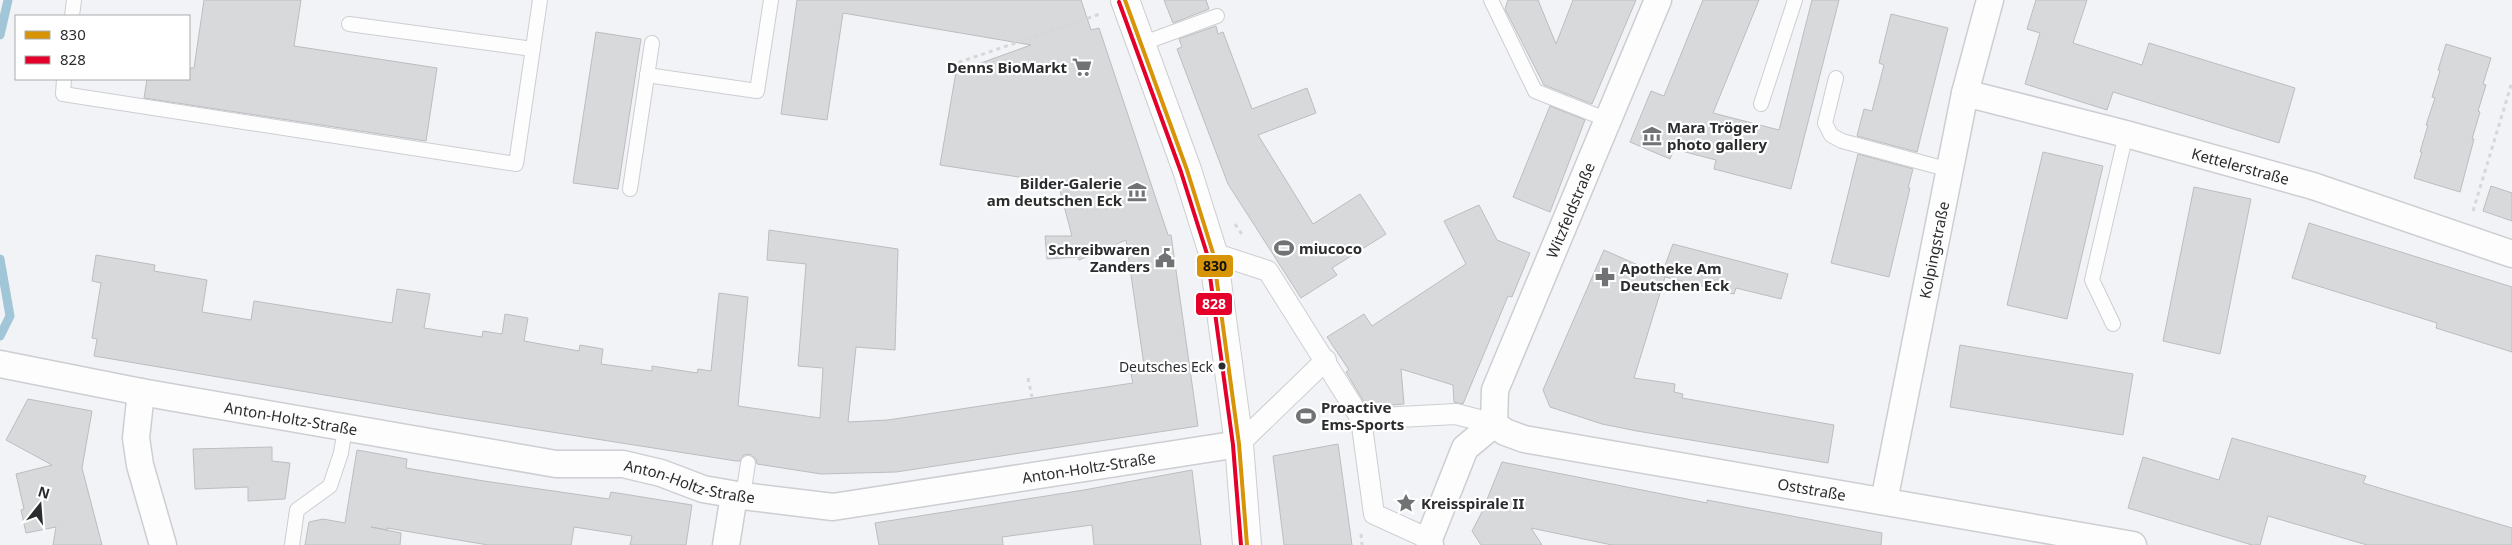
<svg xmlns="http://www.w3.org/2000/svg" width="2512" height="545" font-family="'Noto Sans',sans-serif">
<style>
.lines{fill:none;stroke-linecap:round;stroke-linejoin:round}
.stream{stroke:#a0c6d8;stroke-width:9}
.building{fill:#d8d9db;stroke:#bbbdbf}
.service-casing{stroke:#cdced1;stroke-width:16}
.pedestrian-casing{stroke:#cdced1;stroke-width:22}
.minor-casing{stroke:#cdced1;stroke-width:29}
.secondary-casing{stroke:#cdced1;stroke-width:30}
.path{stroke:#d7d7d7;stroke-width:3;stroke-dasharray:4 4;stroke-linecap:butt}
.service{stroke:#fdfdfe;stroke-width:14}
.pedestrian{stroke:#fdfdfe;stroke-width:20}
.minor{stroke:#fdfdfe;stroke-width:26}
.secondary{stroke:#fdfdfe;stroke-width:28}
.bus-1-casing{stroke:#fff;stroke-width:8}
.bus-2-casing{stroke:#fff;stroke-width:8}
.bus-1{stroke:#d89407;stroke-width:4}
.bus-2{stroke:#e4002b;stroke-width:4}
.bus-dot{fill:#2b2c2e;stroke:#fff;stroke-width:2}
.labels{text-anchor:middle;dominant-baseline:central;stroke-width:4.5;stroke-linejoin:round;paint-order:stroke}
.bus-label{font-size:14px;fill:#2b2c2e;stroke:#fff;text-anchor:end}
.poi-label{font-size:15px;font-weight:bold;fill:#2b2c2e;stroke:#fff;text-anchor:start}
.street-label{font-size:15px;fill:#2b2c2e;stroke:#fff}
.line-badge{stroke:#fff;stroke-width:2}
.badge-label{font-size:14px;text-anchor:middle;font-weight:bold;fill:#fff}
.pale-badge-label{font-size:14px;text-anchor:middle;font-weight:bold;fill:#111}
</style>
<rect width="100%" height="100%" fill="#f1f3f6"/>
<g class="lines">
<g class="stream">
<polyline points="0,35 8,0"/>
<polyline points="0,259 10,316 0,336"/>
</g>
</g>
<g class="building">
<polygon points="204,0 301,0 294,46 437,68 426,141 144,98 147,79 189,79 189,68 194,68"/>
<polygon points="797,0 1081,0 1091,30 1099,28 1168,235 1171,235 1198,426 896,472 821,474 757,464 756,459 750,454 744,455 740,461 736,461 437,414 94,356 97,339 92,338 101,283 92,281 96,255 155,265 154,271 207,280 202,312 251,320 254,301 392,323 397,289 430,294 424,328 482,337 483,331 502,334 505,314 528,318 524,341 579,351 580,345 603,349 601,364 652,371 652,366 697,373 698,369 711,371 719,293 748,297 738,406 820,418 823,368 798,366 806,264 767,260 769,230 898,249 895,350 856,347 848,422 888,420 1133,383 1131,374 1145,372 1126,240 1079,260 1078,257 1047,259 1045,236 1072,236 1058,183 940,165 956,72 1031,45 843,13 827,120 781,114"/>
<polygon points="1164,0 1206,0 1209,9 1173,23"/>
<polygon points="1508,0 1538,0 1556,44 1573,0 1636,0 1592,104 1544,85 1505,9"/>
<polygon points="1703,0 1759,0 1713,113 1779,130 1812,0 1839,0 1791,189 1714,169 1716,160 1674,149 1670,159 1630,142 1651,91 1664,96"/>
<polygon points="2036,0 2087,0 2073,43 2142,65 2149,43 2295,88 2279,143 2113,92 2107,110 2025,84 2040,33 2027,29"/>
<polygon points="1891,14 1948,28 1917,152 1857,136 1864,109 1872,111 1884,65 1879,63"/>
<polygon points="1216,26 1218,34 1223,32 1252,109 1307,88 1316,113 1258,135 1313,224 1360,194 1386,234 1332,268 1337,275 1301,298 1228,184 1177,49 1182,47 1179,39"/>
<polygon points="596,32 641,39 618,189 573,183"/>
<polygon points="2446,44 2491,58 2483,84 2486,85 2478,111 2480,112 2472,139 2474,139 2460,192 2414,178 2422,152 2420,152 2428,125 2426,125 2435,98 2432,97 2440,71 2438,70"/>
<polygon points="1550,106 1585,120 1550,212 1513,197"/>
<polygon points="2043,152 2103,166 2067,319 2007,305"/>
<polygon points="1858,154 1913,169 1908,188 1910,188 1889,277 1831,263"/>
<polygon points="2491,186 2512,193 2512,221 2483,211"/>
<polygon points="2194,187 2251,199 2220,354 2163,341"/>
<polygon points="1479,205 1497,240 1530,253 1512,297 1508,296 1463,404 1454,402 1453,385 1401,369 1404,404 1367,407 1346,372 1349,370 1327,337 1364,314 1372,326 1466,264 1444,221"/>
<polygon points="2309,223 2512,287 2512,352 2436,328 2437,323 2292,278"/>
<polygon points="1673,244 1788,274 1781,299 1736,288 1734,294 1661,276"/>
<polygon points="1604,250 1665,277 1634,378 1675,384 1674,392 1683,394 1682,398 1834,425 1828,463 1637,431 1602,424 1550,407 1543,390"/>
<polygon points="1960,345 2133,374 2123,435 1950,407"/>
<polygon points="28,399 92,411 82,468 102,545 53,545 56,527 26,533 21,510 24,509 16,474 52,465 6,440"/>
<polygon points="2232,438 2366,476 2363,483 2512,528 2512,545 2367,545 2268,516 2260,545 2252,545 2128,508 2143,457 2219,480"/>
<polygon points="1338,444 1352,545 1284,545 1273,456"/>
<polygon points="272,447 272,461 290,463 285,499 248,501 248,487 195,489 193,449"/>
<polygon points="357,450 407,459 406,468 484,481 609,499 611,492 692,505 686,545 630,545 632,536 574,527 571,545 488,545 387,528 387,530 371,527 401,533 400,545 305,545 309,522 323,519 345,523"/>
<polygon points="1502,462 1707,503 1707,500 1882,533 1881,545 1612,545 1531,528 1542,545 1481,545 1472,531 1482,512"/>
<polygon points="1192,470 1201,545 1094,545 1092,525 1002,537 1003,545 879,545 875,523 1084,490"/>
</g>
<g class="lines">
<defs>
<g id="service">
<polyline points="1491,0 1535,91 1608,120"/>
<polyline points="72,16 74,0"/>
<polyline points="349,24 533,49"/>
<polyline points="1141,44 1217,16"/>
<polyline points="647,75 757,91 771,0"/>
<polyline points="1836,78 1825,123 1831,135 1842,141 1950,170"/>
<polyline points="64,79 63,94 516,164 540,0"/>
<polyline points="1761,104 1795,0"/>
<polyline points="630,189 652,43"/>
<polyline points="2113,324 2092,280 2126,134"/>
<polyline points="743,496 748,463"/>
<polyline points="292,545 297,510 330,486 341,453 345,428"/>
</g>
<g id="pedestrian">
<polyline points="1213,253 1268,271 1361,419 1374,514 1429,539"/>
<polyline points="1361,419 1456,414 1494,424"/>
<polyline points="1239,444 1326,360"/>
</g>
<g id="minor">
<path id="s1" d="M1965 93 2126 134 2313 186 2512 254"/>
<path id="s2" d="M0 364 141 392 556 464H623L661 473 703 489 743 496 833 507 1239 444"/>
<polyline points="141,392 136,438 140,465 163,545"/>
<path id="s3" d="M1494 424 1505 432 1524 439 2133 545"/>
<path id="s4" d="M1494 424 1495 390 1658 0"/>
<path id="s5" d="M1884 501 1965 93 1990 0"/>
<polyline points="726,545 734,495"/>
<polyline points="1430,545 1429,539 1465,448 1494,424"/>
</g>
<polyline id="secondary" points="1125,0 1187,170 1213,253 1239,444 1247,545"/>
</defs>
<use href="#service" class="service-casing"/>
<use href="#pedestrian" class="pedestrian-casing"/>
<use href="#minor" class="minor-casing"/>
<use href="#secondary" class="secondary-casing"/>
<g class="path">
<polyline points="951,65 1100,14"/>
<polyline points="2473,211 2512,82"/>
<polyline points="1235,224 1243,236"/>
<polyline points="1028,378 1032,397"/>
<polyline points="1361,534 1362,545"/>
</g>
<use href="#service" class="service"/>
<use href="#pedestrian" class="pedestrian"/>
<use href="#minor" class="minor"/>
<use href="#secondary" class="secondary"/>
<defs>
<polyline id="bus-1" points="1125,0 1187,170 1213,253 1239,444 1247,545"/>
<polyline id="bus-2" points="1119,2 1181,172 1207,254 1233,445 1241,545"/>
</defs>
<use href="#bus-1" class="bus-1-casing"/>
<use href="#bus-2" class="bus-2-casing"/>
<use href="#bus-1" class="bus-1"/>
<use href="#bus-2" class="bus-2"/>
</g>
<defs>
<symbol id="supermarket-bare" viewBox="-9 -9 18 18"><path d="M-6-5.5h2.5l.6 2H6L4.5 2H-2.5L-4.4-4H-6ZM-1.5 3.2a1.3 1.3 0 1 0 .1 0ZM3 3.2a1.3 1.3 0 1 0 .1 0Z" fill="#707274" stroke="#fff" stroke-width="2.5" paint-order="stroke"/></symbol>
<symbol id="museum-bare" viewBox="-9 -9 18 18"><path d="M0-6L6-3V-2H-6V-3ZM-5-1h2V3h-2ZM-1-1h2V3h-2ZM3-1h2V3H3ZM-6 4H6V6H-6Z" fill="#707274" stroke="#fff" stroke-width="2.5" paint-order="stroke"/></symbol>
<symbol id="stadium-bare" viewBox="-9 -9 18 18"><path d="M0-5a6.5 5 0 1 0 0 10a6.5 5 0 1 0 0-10ZM-3.5-1.8h7v3.6h-7Z" fill="#707274" stroke="#fff" stroke-width="2.5" paint-order="stroke"/></symbol>
<symbol id="civic-bare" viewBox="-9 -9 18 18"><path d="M-.6-6.5H3V-4.5H.6V-3L4-1V1h2V6H-6V1h2V-1L-.6-3ZM-1.2 2.5V6h2.4V2.5Z" fill="#707274" stroke="#fff" stroke-width="2.5" paint-order="stroke"/></symbol>
<symbol id="pharmacy-bare" viewBox="-9 -9 18 18"><path d="M-2-6h4v4h4v4h-4v4h-4v-4h-4v-4h4Z" fill="#707274" stroke="#fff" stroke-width="2.5" paint-order="stroke"/></symbol>
<symbol id="sight-bare" viewBox="-9 -9 18 18"><path d="M0-6L1.8-2.2L6-1.7L2.9 1.2L3.7 5.4L0 3.3L-3.7 5.4L-2.9 1.2L-6-1.7L-1.8-2.2Z" fill="#707274" stroke="#fff" stroke-width="2.5" paint-order="stroke"/></symbol>
</defs>
<g fill-rule="evenodd">
<use href="#supermarket-bare" x="1068" y="53" width="28" height="28"/>
<use href="#museum-bare" x="1638" y="122" width="28" height="28"/>
<use href="#museum-bare" x="1123" y="178" width="28" height="28"/>
<use href="#stadium-bare" x="1270" y="234" width="28" height="28"/>
<use href="#civic-bare" x="1151" y="244" width="28" height="28"/>
<use href="#pharmacy-bare" x="1591" y="263" width="28" height="28"/>
<use href="#stadium-bare" x="1292" y="402" width="28" height="28"/>
<use href="#sight-bare" x="1392" y="489" width="28" height="28"/>
</g>
<circle class="bus-dot" cx="1222" cy="366" r="4.5"/>
<g class="labels">
<g class="bus-label">
<text x="1213" y="366">Deutsches Eck</text>
</g>
<g class="poi-label">
<text x="1067" y="67" text-anchor="end">Denns BioMarkt</text>
<text x="1667" y="127">Mara Tröger<tspan x="1667" dy="17">photo gallery</tspan></text>
<text x="1122" y="183" text-anchor="end">Bilder-Galerie<tspan x="1122" dy="17">am deutschen Eck</tspan></text>
<text x="1299" y="248">miucoco</text>
<text x="1150" y="249" text-anchor="end">Schreibwaren<tspan x="1150" dy="17">Zanders</tspan></text>
<text x="1620" y="268">Apotheke Am<tspan x="1620" dy="17">Deutschen Eck</tspan></text>
<text x="1321" y="407">Proactive<tspan x="1321" dy="17">Ems-Sports</tspan></text>
<text x="1421" y="503">Kreisspirale II</text>
</g>
<g class="street-label">
<text stroke="none"><textPath href="#s1" startOffset="285">Kettelerstraße</textPath></text>
<text stroke="none"><textPath href="#s4" startOffset="229">Witzfeldstraße</textPath></text>
<text stroke="none"><textPath href="#s5" startOffset="256">Kolpingstraße</textPath></text>
<text stroke="none"><textPath href="#s2" startOffset="296">Anton-Holtz-Straße</textPath></text>
<text stroke="none"><textPath href="#s2" startOffset="1106">Anton-Holtz-Straße</textPath></text>
<text stroke="none"><textPath href="#s2" startOffset="701">Anton-Holtz-Straße</textPath></text>
<text stroke="none"><textPath href="#s3" startOffset="326">Oststraße</textPath></text>
</g>
</g>
<g class="line-badge">
<rect x="1196" y="254" width="38" height="24" rx="5" fill="#d89407"/>
<rect x="1195" y="292" width="38" height="24" rx="5" fill="#e4002b"/>
</g>
<g class="badge-label">
<text x="1214" y="309">828</text>
</g>
<g class="pale-badge-label">
<text x="1215" y="271">830</text>
</g>
<rect x="15" y="15" width="175" height="65" fill="#ffffff" stroke="#aaabab"/>
<rect x="25" y="31" width="25" height="8" fill="#d89407" stroke="#aaabab"/>
<text x="60" y="40" font-size="15" fill="#2b2c2e">830</text>
<rect x="25" y="56" width="25" height="8" fill="#e4002b" stroke="#aaabab"/>
<text x="60" y="65" font-size="15" fill="#2b2c2e">828</text>
<g transform="translate(40 505) rotate(17)" stroke="#ffffff" stroke-width="4" paint-order="stroke">
<path d="M0-4L9 19L0 12L-9 19Z" fill="#2b2c2e"/>
<text y="-8" font-size="14" font-weight="bold" text-anchor="middle" fill="#2b2c2e">N</text>
</g>
</svg>
